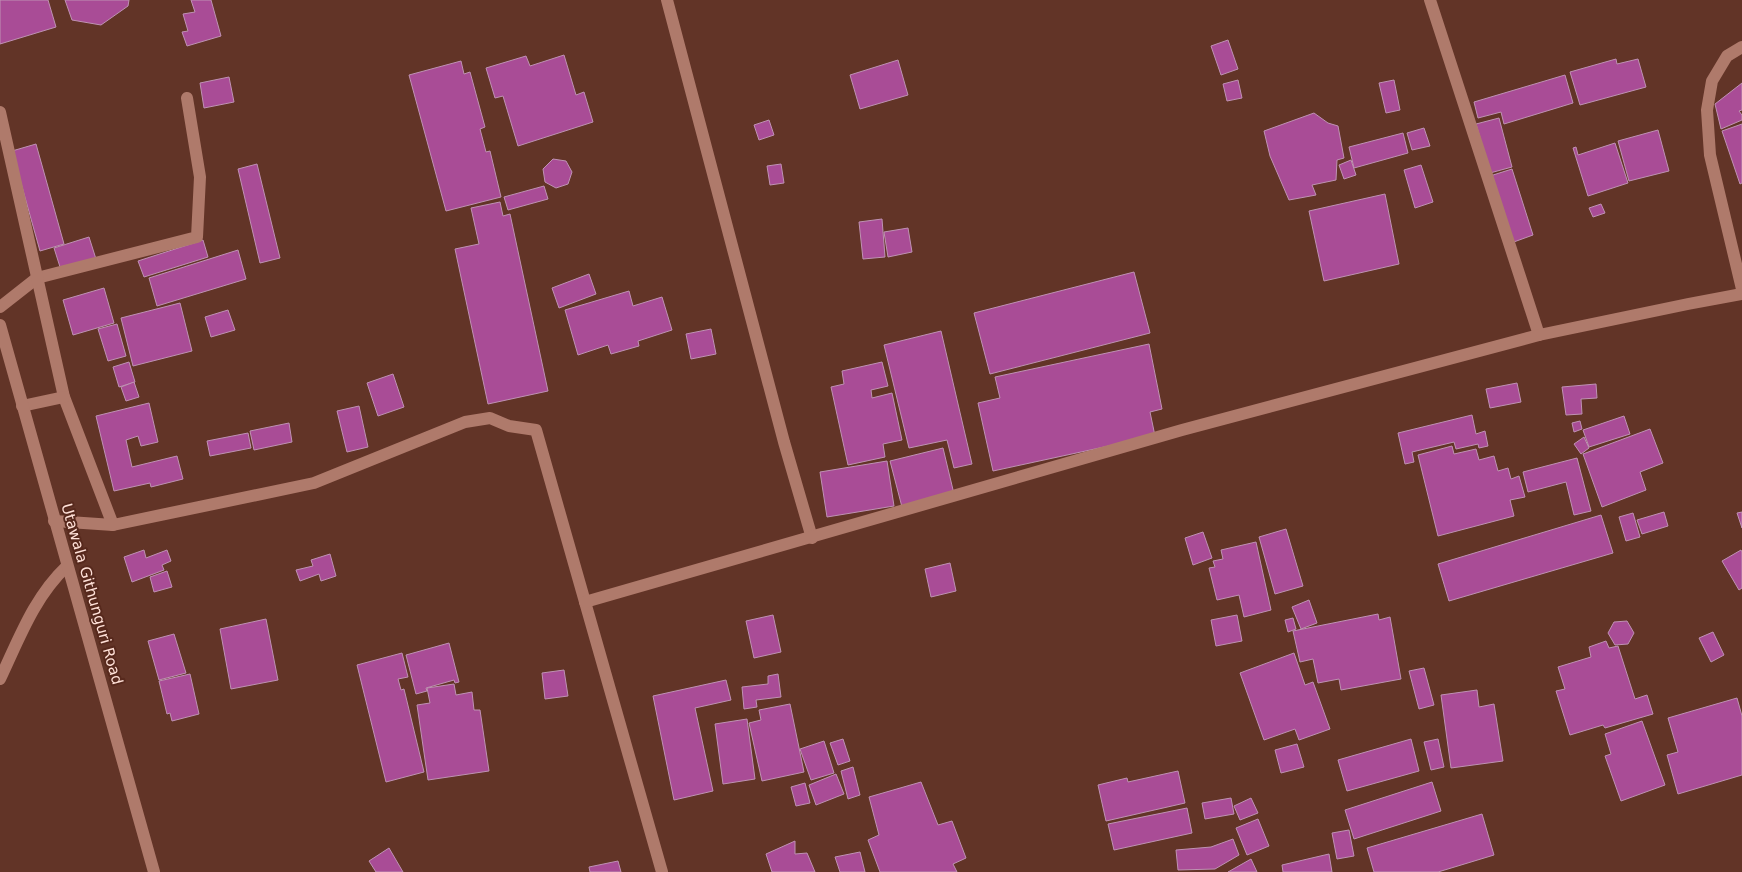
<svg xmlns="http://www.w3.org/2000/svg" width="1742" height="872" font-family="'DejaVu Sans',sans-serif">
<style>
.building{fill:#a94c96;stroke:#bf92b3}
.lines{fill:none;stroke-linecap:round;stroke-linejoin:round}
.lane{stroke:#af7a6b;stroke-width:12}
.street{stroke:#af7a6b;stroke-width:12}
.secondary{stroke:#af7a6b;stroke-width:12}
.labels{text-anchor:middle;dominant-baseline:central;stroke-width:4;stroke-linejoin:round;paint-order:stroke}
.street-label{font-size:15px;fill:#ffe1d8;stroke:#57291d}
</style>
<rect width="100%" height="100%" fill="#623427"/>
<g class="building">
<polygon points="0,0 48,0 56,27 0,44"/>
<polygon points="65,0 129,0 128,6 101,25 72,20"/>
<polygon points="191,0 211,0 221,36 187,46 182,32 188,31 183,14 195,12"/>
<polygon points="1228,40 1238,69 1221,75 1211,46"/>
<polygon points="564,55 576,95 584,92 593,122 518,146 503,96 495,98 486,68 526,56 530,66"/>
<polygon points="1616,59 1617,64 1638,59 1646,87 1580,105 1570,72"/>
<polygon points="898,60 908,95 860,109 850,75"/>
<polygon points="461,61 464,74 470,72 485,127 480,129 486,152 490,151 501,197 446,211 409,75"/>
<polygon points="1565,75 1573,103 1504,124 1501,112 1478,118 1474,102"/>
<polygon points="229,77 234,102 204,108 200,83"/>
<polygon points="1238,80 1242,98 1227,101 1223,84"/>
<polygon points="1394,80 1400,110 1386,113 1379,83"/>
<polygon points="1742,83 1742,110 1739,111 1742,115 1742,120 1721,129 1715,104"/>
<polygon points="1314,113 1328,123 1338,126 1344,158 1337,160 1336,180 1312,185 1316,195 1289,200 1270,156 1264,131"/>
<polygon points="1499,118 1512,167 1490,173 1476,124"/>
<polygon points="769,120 774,135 759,140 754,125"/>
<polygon points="1742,124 1742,183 1740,184 1722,131"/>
<polygon points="1424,128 1430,146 1412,150 1407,133"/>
<polygon points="1658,130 1669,171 1629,181 1618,141"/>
<polygon points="1403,133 1408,153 1354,168 1349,147"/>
<polygon points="1615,143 1628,183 1588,196 1573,148 1576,147 1578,155"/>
<polygon points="36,144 64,244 40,251 12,151"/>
<polygon points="553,159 566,161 572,172 568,184 556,188 545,182 543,169"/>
<polygon points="1351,160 1356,175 1344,179 1339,165"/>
<polygon points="257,164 280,258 260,263 238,169"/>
<polygon points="781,164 784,183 770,185 767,166"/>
<polygon points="1421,165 1433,202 1415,208 1404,170"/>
<polygon points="1512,169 1533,235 1511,243 1490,176"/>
<polygon points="544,186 548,199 508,210 504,197"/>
<polygon points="1385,194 1399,264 1324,281 1309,211"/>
<polygon points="500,202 503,216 510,214 548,391 488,404 455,249 479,244 471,208"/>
<polygon points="1601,204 1605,213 1593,217 1589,208"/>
<polygon points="882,219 885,257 863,259 859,222"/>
<polygon points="908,228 912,252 888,257 884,232"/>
<polygon points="89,237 96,259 61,270 54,248"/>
<polygon points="203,240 208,257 144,277 138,261"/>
<polygon points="238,250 246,279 157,306 149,278"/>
<polygon points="1134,272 1150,333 990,374 974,313"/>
<polygon points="589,274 596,294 559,308 552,288"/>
<polygon points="104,288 114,323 73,335 63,300"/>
<polygon points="629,291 633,306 662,297 672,330 638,341 639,346 611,354 608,345 578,355 565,310"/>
<polygon points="180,303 192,351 133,366 121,318"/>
<polygon points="228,310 235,330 211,337 205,317"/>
<polygon points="117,324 126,356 108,361 98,329"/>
<polygon points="711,329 716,354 691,359 686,334"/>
<polygon points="941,331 972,464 954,468 947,440 909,448 884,345"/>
<polygon points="1149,344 1162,409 1150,412 1155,436 993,471 978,403 1000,398 995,377"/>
<polygon points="129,362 135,382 119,387 113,367"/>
<polygon points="882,362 888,386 871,390 872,398 892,393 902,440 883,444 885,457 848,465 831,387 844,384 842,371"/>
<polygon points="393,374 404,407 378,416 367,383"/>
<polygon points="134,382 139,397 126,401 121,387"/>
<polygon points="1517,383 1521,402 1490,408 1486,389"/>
<polygon points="1596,384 1597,398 1581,399 1582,414 1566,415 1562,387"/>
<polygon points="149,403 158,442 141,446 138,436 126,440 132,467 177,456 183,479 151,487 150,483 114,491 96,416"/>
<polygon points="359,406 368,447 347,452 337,411"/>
<polygon points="1472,415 1476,434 1485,431 1488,446 1479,448 1478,444 1456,449 1454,442 1412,452 1414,462 1405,464 1398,433"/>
<polygon points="1624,416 1630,434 1589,447 1583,430"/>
<polygon points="1580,421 1582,429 1574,432 1572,423"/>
<polygon points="289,423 292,442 254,450 250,431"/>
<polygon points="1650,429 1663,463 1640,472 1646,490 1602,507 1583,454"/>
<polygon points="248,433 251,448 210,456 207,441"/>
<polygon points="1584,437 1589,448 1581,454 1574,444"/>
<polygon points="1452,446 1454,454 1476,449 1479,460 1494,456 1498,471 1508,468 1511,479 1519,476 1525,497 1510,500 1514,516 1438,536 1418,455"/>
<polygon points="943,448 954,494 902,507 890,461"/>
<polygon points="1577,458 1591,511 1574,515 1566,482 1528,492 1523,472"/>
<polygon points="887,461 894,506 827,517 820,472"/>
<polygon points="1664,512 1668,526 1642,534 1637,520"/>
<polygon points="1742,512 1742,528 1737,513"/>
<polygon points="1633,513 1640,537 1626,541 1619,517"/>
<polygon points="1601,515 1613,553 1449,601 1438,564"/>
<polygon points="1286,529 1303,586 1275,594 1259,537"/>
<polygon points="1203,532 1212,558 1193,565 1185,538"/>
<polygon points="1256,542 1271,610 1244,617 1239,595 1217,600 1209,568 1215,567 1213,561 1223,559 1221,550"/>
<polygon points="144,550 146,558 167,550 171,561 162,565 164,570 132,582 124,557"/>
<polygon points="1741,550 1742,552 1742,588 1739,590 1722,561"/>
<polygon points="330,554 336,576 321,581 319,574 300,581 296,570 313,566 311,560"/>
<polygon points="950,563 956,591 931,597 925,569"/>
<polygon points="167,571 172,587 154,592 150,577"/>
<polygon points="1309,600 1317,623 1301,629 1292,607"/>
<polygon points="1378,614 1379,620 1390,617 1401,679 1341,690 1339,679 1318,683 1313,659 1300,662 1293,631"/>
<polygon points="773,615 781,652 754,658 746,621"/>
<polygon points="1237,615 1242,641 1216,646 1211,620"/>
<polygon points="1293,618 1296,629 1288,632 1285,620"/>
<polygon points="266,619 278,680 231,689 220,629"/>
<polygon points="1627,621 1634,633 1628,644 1615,645 1608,633 1614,622"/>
<polygon points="1713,632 1724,655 1711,662 1699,638"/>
<polygon points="174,634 186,673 159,680 148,641"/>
<polygon points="1606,641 1609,648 1618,646 1635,699 1647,695 1653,714 1605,728 1603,725 1570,735 1556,691 1565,689 1558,667 1591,657 1589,647"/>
<polygon points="449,643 459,682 455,683 454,680 426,688 427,691 416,694 406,655"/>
<polygon points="402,653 408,677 398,679 401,690 404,689 424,772 386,782 357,665"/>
<polygon points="1294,653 1305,685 1313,682 1330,729 1299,740 1295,729 1264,740 1240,673"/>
<polygon points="1424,668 1434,705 1419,709 1409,671"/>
<polygon points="564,670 568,696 545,699 542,673"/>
<polygon points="190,674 199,714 172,721 170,713 167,714 159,681"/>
<polygon points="778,674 781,697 756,700 757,707 744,709 742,687 768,684 768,676"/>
<polygon points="726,680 731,700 695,708 713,791 674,800 653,696"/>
<polygon points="454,684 456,695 472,692 474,710 480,710 489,771 428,780 417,705 430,703 427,688"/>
<polygon points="1477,690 1479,707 1494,704 1503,761 1451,768 1441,695"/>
<polygon points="1737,698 1742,716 1742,775 1678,794 1667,755 1678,752 1668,718"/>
<polygon points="790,704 804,772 762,781 749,723 761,720 759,710"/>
<polygon points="747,719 755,779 723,784 715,724"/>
<polygon points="1642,721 1665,785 1621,801 1605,756 1611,754 1605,734"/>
<polygon points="843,739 850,761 838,765 830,743"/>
<polygon points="1411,739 1419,771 1347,791 1338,760"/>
<polygon points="1438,739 1444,767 1431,770 1424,742"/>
<polygon points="824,741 834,773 811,780 800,749"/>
<polygon points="1297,744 1304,767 1281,773 1275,750"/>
<polygon points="853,767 860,795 848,799 841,771"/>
<polygon points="1178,771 1185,803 1106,821 1098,785 1127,778 1128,782"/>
<polygon points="836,774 844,794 816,805 809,785"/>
<polygon points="921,782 938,825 952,821 966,858 953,864 957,872 880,872 868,840 879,835 869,797"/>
<polygon points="1432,782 1441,811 1354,839 1345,810"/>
<polygon points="805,783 810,803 796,806 791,787"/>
<polygon points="1231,798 1234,814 1205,819 1202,803"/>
<polygon points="1251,798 1258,813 1240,820 1234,806"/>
<polygon points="1187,808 1192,833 1114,850 1108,824"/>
<polygon points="1482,814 1494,855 1438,872 1374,872 1367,848"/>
<polygon points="1258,819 1269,846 1247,855 1236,828"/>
<polygon points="1349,830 1354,856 1337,859 1332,833"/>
<polygon points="1233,839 1239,855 1215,869 1178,870 1176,850 1211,847"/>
<polygon points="795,841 795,854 807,853 815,872 772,872 766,854"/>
<polygon points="389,848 403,872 376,872 369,861"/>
<polygon points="860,852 865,872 840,872 835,857"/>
<polygon points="1329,854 1332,872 1283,872 1282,865"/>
<polygon points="1251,859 1257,872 1228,872"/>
<polygon points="618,861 621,872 590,872 589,867"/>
</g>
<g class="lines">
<polyline class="lane" points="0,307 37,278 197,237 200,177 187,98"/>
<g class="street">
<polyline points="667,0 784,442 812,538"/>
<polyline points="1430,0 1539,335"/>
<polyline points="1742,47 1727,56 1712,81 1707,110 1710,155 1742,289"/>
<polyline points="0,112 64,397 113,525"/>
<polyline points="22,406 64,397"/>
<polyline points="54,521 113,525 314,483 465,422 490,418 509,426 536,430 662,872"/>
<polyline points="585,602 1182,430 1539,335 1688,304 1742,294"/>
<path d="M0 679C19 639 34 597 67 566"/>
</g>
<polyline class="secondary" points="0,325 154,872"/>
</g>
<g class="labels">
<g class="street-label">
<text transform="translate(92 594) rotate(74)">Utawala Githunguri Road</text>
</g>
</g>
</svg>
